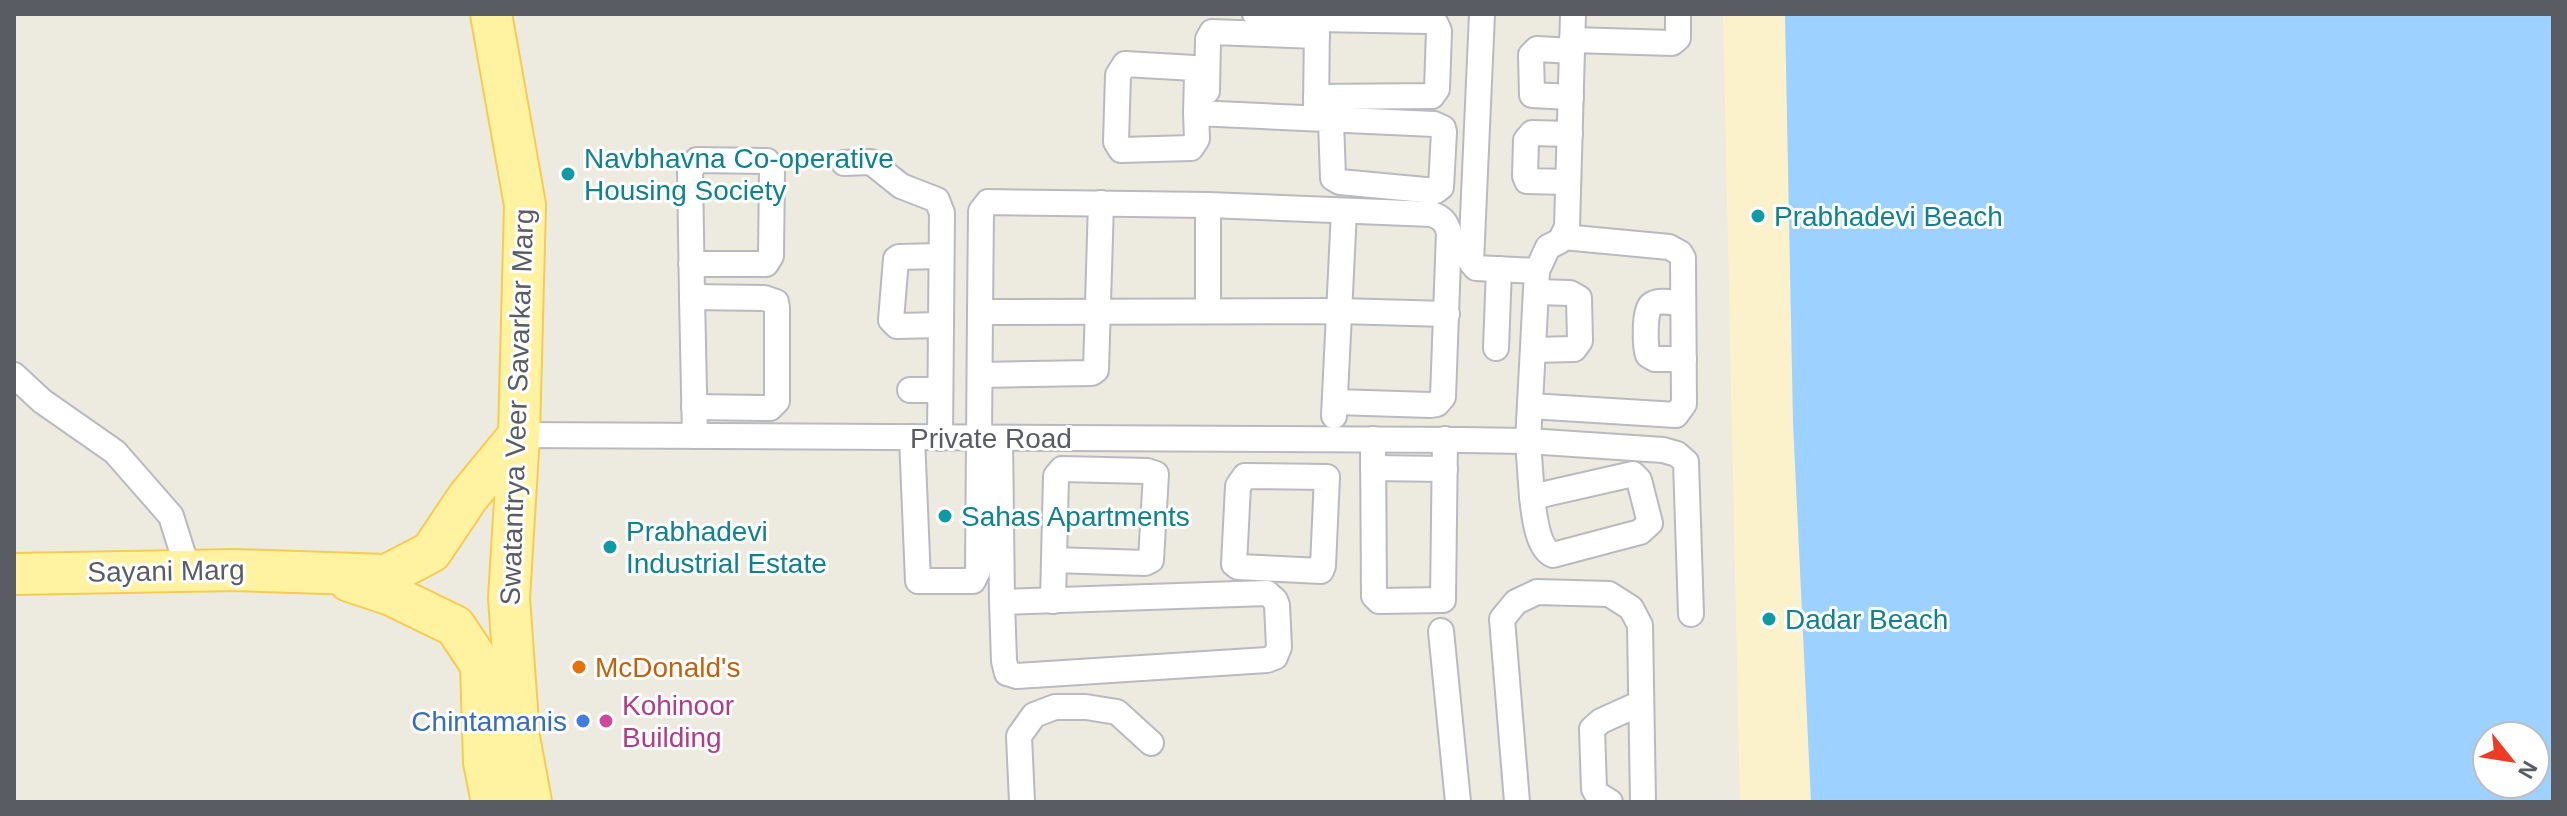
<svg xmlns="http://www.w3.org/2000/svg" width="2567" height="816" font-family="Helvetica,sans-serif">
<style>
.sand{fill:#fbf2cc}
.water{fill:#9dd1ff;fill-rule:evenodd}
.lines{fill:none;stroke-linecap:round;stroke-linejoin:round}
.minor-casing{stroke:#b8bac0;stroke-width:28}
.primary-casing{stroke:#f6cc4f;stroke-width:44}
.minor{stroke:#fff;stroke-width:24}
.primary{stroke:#fff3a2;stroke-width:40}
.culture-dot{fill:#0f9aa8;stroke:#fff;stroke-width:3}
.food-dot{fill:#e8710a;stroke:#fff;stroke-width:3}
.shop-dot{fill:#3f7fe0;stroke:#fff;stroke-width:3}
.hotel-dot{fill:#d1479c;stroke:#fff;stroke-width:3}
.labels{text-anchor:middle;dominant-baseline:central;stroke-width:6;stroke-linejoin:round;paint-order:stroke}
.culture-label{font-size:28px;fill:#0d838f;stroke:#fff;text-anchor:start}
.street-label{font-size:28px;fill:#595c62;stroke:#fff}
.food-label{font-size:28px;fill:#c56008;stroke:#fff;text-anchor:start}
.hotel-label{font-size:28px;fill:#b23c85;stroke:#fff;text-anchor:start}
.shop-label{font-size:28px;fill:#366cbe;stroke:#fff;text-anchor:end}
</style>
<rect width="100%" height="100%" fill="#edeae0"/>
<polygon class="sand" points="1723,14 1785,14 1793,422 1811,802 1740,802"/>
<path class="water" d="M1785 14H2553V802H1811L1793 422ZM2487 736H2535V784H2487Z"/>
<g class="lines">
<defs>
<g id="minor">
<polyline points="1255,14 1317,19 1430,21 1436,24 1439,31 1437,89 1432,96 1316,97"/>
<polyline points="1482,14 1471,262 1476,268 1537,271 1548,247 1560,241 1567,227 1573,14"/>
<polyline points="1572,40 1672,43 1678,38 1678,14"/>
<polyline points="1207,91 1208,39 1212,32 1317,36"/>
<polyline points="1571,97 1532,95 1531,55 1537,49 1572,51"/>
<polyline points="1316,112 1317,20"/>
<polyline points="1196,113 1197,75 1194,68 1125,64 1118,75 1116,142 1121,150 1191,148 1197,139 1196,113 1434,124 1443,128 1444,132 1441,187 1436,191 1340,182 1333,178 1331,121"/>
<polyline points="844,163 871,162 901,186 937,200 942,213 940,438"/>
<polyline points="1568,182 1527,181 1525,176 1526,140 1532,133 1570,134"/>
<polyline points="1208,205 1208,311"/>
<path d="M691 264H766L771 256 772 168 767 161 697 160 690 171C691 259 693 348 695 436"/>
<polyline points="692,297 764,298 776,302 777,308 777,401 770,408 694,407"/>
<path d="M1683 303C1675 303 1658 299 1651 305 1644 311 1645 347 1648 355L1655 359H1684"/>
<path d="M980 312 981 211 988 202 1208 205 1432 214C1442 218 1446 222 1449 232L1443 397 1437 404 1430 405 1335 402"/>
<polyline points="941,325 897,326 891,320 896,259 899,257 941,256"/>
<polyline points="1496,348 1499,269"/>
<polyline points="1533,350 1574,349 1580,341 1579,298 1570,293 1536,292"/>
<polyline points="14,375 42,401 115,452 171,516 188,570"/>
<polyline points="981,375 1092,373 1096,370 1101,203"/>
<polyline points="910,390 940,390"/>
<polyline points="1530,406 1676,415 1684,404 1683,258 1680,253 1669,247 1563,237"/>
<polyline points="1334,416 1344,211"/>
<polyline points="519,435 1463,440 1528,441 1663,450 1677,454 1686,462 1691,614"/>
<polyline points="912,437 918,581 973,581 978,571 980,312 1339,311 1447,314"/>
<polyline points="1000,438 1002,602 1004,661 1007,673 1017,676 1267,660 1275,657 1279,647 1277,605 1275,600 1267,593 1002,602"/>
<polyline points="1373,439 1374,596 1379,601 1443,600 1445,439"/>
<polyline points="1373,468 1445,469"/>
<polygon points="1245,476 1327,477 1323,566 1321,571 1238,567 1234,564 1238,486"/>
<path d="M1532 497 1633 474 1639 480 1650 523 1640 532 1553 555C1537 548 1534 514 1532 497L1528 441 1537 271"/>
<polyline points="1053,601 1056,476 1062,469 1147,471 1156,474 1151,560 1145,563 1054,560"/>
<polyline points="1441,631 1458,802"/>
<polyline points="1022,802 1019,736 1034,715 1055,707 1086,707 1117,712 1151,743"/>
<polyline points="1517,802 1502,619 1516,602 1537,592 1609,594 1631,608 1640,625 1643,802"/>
<polyline points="1610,802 1597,794 1594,789 1592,729 1601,721 1641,703"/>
</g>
<g id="primary">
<polyline points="491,14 525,205 519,435 509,598 519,737 531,802"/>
<polyline points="14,574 235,570 387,575 431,552 468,497 519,435"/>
<polyline points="349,581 391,595 455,626 481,665 484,762 492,802"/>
</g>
</defs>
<use href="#minor" class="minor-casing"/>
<use href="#primary" class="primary-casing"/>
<use href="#minor" class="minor"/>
<use href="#primary" class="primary"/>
</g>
<g class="culture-dot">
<circle cx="568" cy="174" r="8"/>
<circle cx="1758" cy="216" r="8"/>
<circle cx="945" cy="516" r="8"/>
<circle cx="610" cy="547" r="8"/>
<circle cx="1769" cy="619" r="8"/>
</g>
<circle class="food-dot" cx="579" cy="667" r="8"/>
<circle class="shop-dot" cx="583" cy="721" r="8"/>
<circle class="hotel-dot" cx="606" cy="721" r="8"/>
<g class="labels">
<g class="culture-label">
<text x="584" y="158">Navbhavna Co-operative<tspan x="584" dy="32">Housing Society</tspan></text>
<text x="1774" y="216">Prabhadevi Beach</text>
<text x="961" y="516">Sahas Apartments</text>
<text x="626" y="531">Prabhadevi<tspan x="626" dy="32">Industrial Estate</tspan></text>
<text x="1785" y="619">Dadar Beach</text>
</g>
<g class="street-label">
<text transform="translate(517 407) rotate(-88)">Swatantrya Veer Savarkar Marg</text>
<text x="991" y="438">Private Road</text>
<text transform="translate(166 571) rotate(-1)">Sayani Marg</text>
</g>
<g class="food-label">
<text x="595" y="667">McDonald's</text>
</g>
<g class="hotel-label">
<text x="622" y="705">Kohinoor<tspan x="622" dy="32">Building</tspan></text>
</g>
<g class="shop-label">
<text x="567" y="721">Chintamanis</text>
</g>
</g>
<rect width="2567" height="816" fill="none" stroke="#595c62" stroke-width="32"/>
<g transform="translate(2511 760) rotate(120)"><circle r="38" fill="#ffffff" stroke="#bdbec0" stroke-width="2"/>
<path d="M0-6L14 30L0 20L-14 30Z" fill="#ef3a24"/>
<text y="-12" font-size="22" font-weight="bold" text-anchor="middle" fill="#595c62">N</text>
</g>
</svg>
